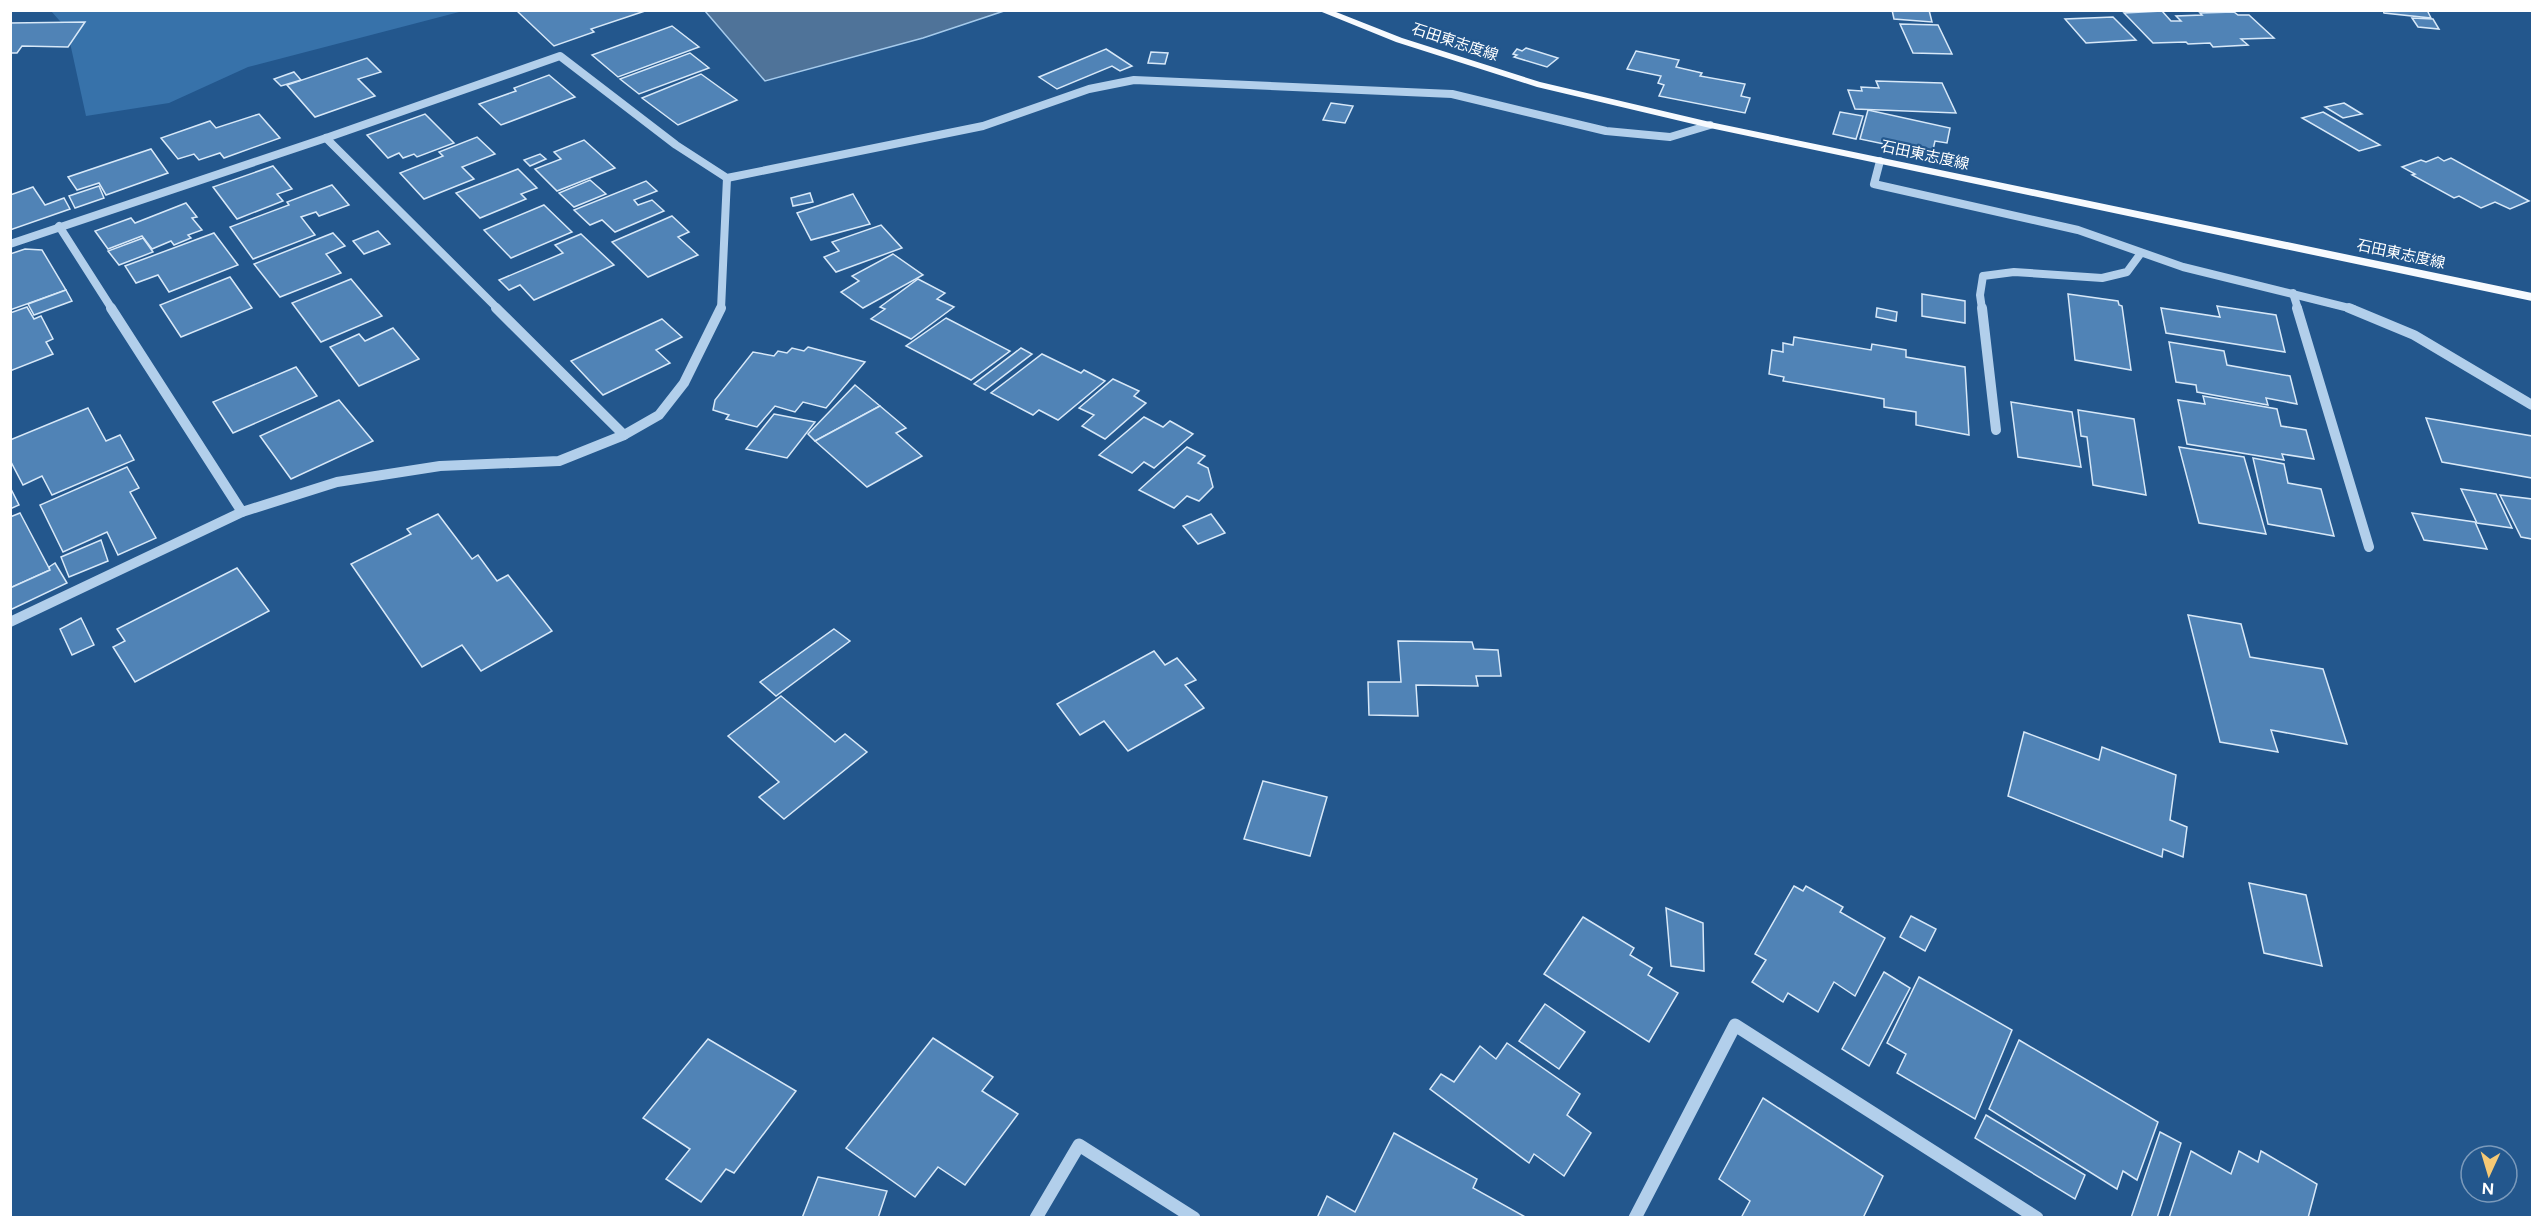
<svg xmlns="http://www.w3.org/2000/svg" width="2543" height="1228" font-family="Figtree,'Noto Sans JP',sans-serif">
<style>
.green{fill:#3772aa}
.water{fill:#4f7399;stroke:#a6cbec;stroke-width:1.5}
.building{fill:#5083b6;stroke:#d7e8f8;stroke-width:1.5}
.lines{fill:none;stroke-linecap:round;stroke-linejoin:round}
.minor-far2{stroke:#b2cfeb;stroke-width:8}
.minor-far1{stroke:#b2cfeb;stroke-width:10}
.minor{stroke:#b2cfeb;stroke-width:13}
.major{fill:#f7fafe;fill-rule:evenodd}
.labels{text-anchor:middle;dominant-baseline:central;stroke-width:4.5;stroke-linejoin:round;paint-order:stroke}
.far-street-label{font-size:15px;fill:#fff;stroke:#23578d}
</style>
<rect width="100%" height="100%" fill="#23578d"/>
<polygon class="green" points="51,11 463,11 248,67 169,103 86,116 67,29"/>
<polygon class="water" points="705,11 1004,11 923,38 765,81"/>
<g class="building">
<polygon points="1892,10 1929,10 1932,22 1894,19"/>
<polygon points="2383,10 2427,10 2431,18 2384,13"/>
<polygon points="517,11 519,10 645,11 591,29 594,32 554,46"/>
<polygon points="2162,11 2171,21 2181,21 2176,16 2202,15 2200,13 2234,12 2238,15 2249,15 2274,38 2241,39 2248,45 2213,47 2210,43 2188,44 2186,42 2153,43 2124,13"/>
<polygon points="2113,17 2136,40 2086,43 2065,19"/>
<polygon points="2412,18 2433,19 2439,29 2418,27"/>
<polygon points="85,22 68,47 22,46 17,53 10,53 10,23"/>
<polygon points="1900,24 1938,25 1952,54 1913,53"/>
<polygon points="672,26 699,47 618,77 592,55"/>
<polygon points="1526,48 1558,58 1547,67 1514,57 1517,55 1513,54 1517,49 1522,51"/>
<polygon points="1106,49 1132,66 1120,71 1112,66 1057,89 1039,77"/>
<polygon points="1636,51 1679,60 1676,67 1702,73 1700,76 1745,84 1741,96 1750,98 1745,113 1659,96 1664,85 1658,83 1661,76 1627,69"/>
<polygon points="1151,52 1168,53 1165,64 1148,63"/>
<polygon points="690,53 709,68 639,94 620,79"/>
<polygon points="367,58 381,72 358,79 375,96 315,117 287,85"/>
<polygon points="294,72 301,80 281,86 274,79"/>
<polygon points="701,74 737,100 678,125 642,98"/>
<polygon points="549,75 575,97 501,125 479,104 516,91 514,88"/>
<polygon points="1876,81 1942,83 1956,113 1855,109 1848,90 1862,91 1861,87 1879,88"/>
<polygon points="1331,103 1353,106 1345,123 1323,120"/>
<polygon points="2344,103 2362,114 2343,118 2325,107"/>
<polygon points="1868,110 1950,128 1947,143 1935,141 1932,154 1860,139"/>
<polygon points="1840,112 1863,116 1856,139 1833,134"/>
<polygon points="2323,112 2380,145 2359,151 2302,118"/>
<polygon points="259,114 280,138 224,158 220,153 199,160 194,154 178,159 161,138 210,121 216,128"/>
<polygon points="425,114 454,143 417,157 414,154 403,158 399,153 388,158 367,135"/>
<polygon points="477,137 495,154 462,167 474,179 424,199 400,173 443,156 439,152"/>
<polygon points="584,140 615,168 557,191 535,169 561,159 554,152"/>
<polygon points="151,149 168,173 106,195 99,183 77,190 68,177"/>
<polygon points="540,154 546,159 530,166 524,160"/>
<polygon points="2438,157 2444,161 2451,158 2529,201 2510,209 2495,202 2481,208 2459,196 2454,198 2412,175 2415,174 2402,167 2421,160 2426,162"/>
<polygon points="273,166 292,189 277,194 283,201 237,219 213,187"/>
<polygon points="518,169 537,188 521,194 526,199 480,218 456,193"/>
<polygon points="590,180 606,194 574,207 559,193"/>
<polygon points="646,181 657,191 634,200 638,205 652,200 664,211 615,232 602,220 590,225 574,210"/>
<polygon points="332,185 349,205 319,216 316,212 301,217 315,235 253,259 230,227 289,205 287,202"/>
<polygon points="99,186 104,198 75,208 69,196"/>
<polygon points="33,187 45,205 64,198 70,209 10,230 10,195"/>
<polygon points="810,193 813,202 793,206 791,198"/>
<polygon points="853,194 870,224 811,240 797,213"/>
<polygon points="186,203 197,217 192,218 202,230 188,235 191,238 174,245 171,241 152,249 142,236 108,249 95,231 131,218 135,223"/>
<polygon points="544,205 572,232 511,258 484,230"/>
<polygon points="672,216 689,232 678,237 698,255 648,277 612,242"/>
<polygon points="881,225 902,248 836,272 824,257 839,251 832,242"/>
<polygon points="378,231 390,244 364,254 353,241"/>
<polygon points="214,233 238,265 169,292 158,275 136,283 125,266"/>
<polygon points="333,233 345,246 326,254 341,273 280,297 254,264"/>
<polygon points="581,234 614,265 534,300 520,285 509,290 499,280 563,253 555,245"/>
<polygon points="143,238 153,252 119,265 108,251"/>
<polygon points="25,249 42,250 66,290 10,310 10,254"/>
<polygon points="893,254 923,275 863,308 841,292 859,281 852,276"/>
<polygon points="230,277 252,308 181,337 160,305"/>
<polygon points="351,279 382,316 321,342 292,303"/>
<polygon points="918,279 945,293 937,299 954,307 911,339 871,319 885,309 880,307"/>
<polygon points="66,290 72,301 34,315 28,304"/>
<polygon points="1922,294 1965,301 1965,323 1922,316"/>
<polygon points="2068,294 2118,301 2119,305 2122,306 2131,370 2075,360"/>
<polygon points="2217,306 2276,315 2285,352 2166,333 2161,308 2220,317"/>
<polygon points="27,307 34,319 41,316 53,339 46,342 53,354 10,371 10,313"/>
<polygon points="1877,308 1897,312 1896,321 1876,317"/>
<polygon points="946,318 1010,351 971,380 906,346"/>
<polygon points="662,319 682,337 656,350 670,363 603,395 571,361"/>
<polygon points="393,328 419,359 359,386 330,347 359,334 365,341"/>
<polygon points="1794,337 1871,350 1872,344 1906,350 1906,357 1965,367 1969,435 1916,425 1916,412 1884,407 1884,399 1783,381 1784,377 1769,374 1772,350 1783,352 1783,343 1793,345"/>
<polygon points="2169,342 2224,351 2227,365 2290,376 2297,404 2266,398 2268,405 2197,392 2196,385 2176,382"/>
<polygon points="808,347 865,362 826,408 803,402 795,412 775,406 757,427 726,419 729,415 713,410 715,400 753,352 774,356 778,351 787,353 792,348 804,351"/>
<polygon points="1021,348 1032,354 985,390 974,384"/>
<polygon points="1042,354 1081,373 1084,370 1105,381 1058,420 1039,410 1033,415 991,393"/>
<polygon points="296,367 317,396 233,433 213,402"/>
<polygon points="1113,379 1139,391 1134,396 1146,403 1105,439 1082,426 1094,415 1079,408"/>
<polygon points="855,385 880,406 815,441 808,434"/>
<polygon points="2203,396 2277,409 2281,426 2306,430 2314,459 2282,454 2284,460 2187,444 2178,400 2205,404"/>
<polygon points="339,400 373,441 291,479 260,436"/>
<polygon points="2011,402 2072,412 2081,467 2018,457"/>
<polygon points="880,406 906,428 896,433 922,456 867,487 815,441"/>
<polygon points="88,408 106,441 120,435 134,460 52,495 42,476 23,485 10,460 10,440"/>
<polygon points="2078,410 2134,419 2146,495 2093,485 2087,437 2081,436"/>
<polygon points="774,414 815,422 787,458 746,449"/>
<polygon points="1144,417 1163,427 1170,421 1193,434 1154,468 1144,462 1132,473 1099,455"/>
<polygon points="2426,418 2532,436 2532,478 2442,462"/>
<polygon points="1187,447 1205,456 1198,463 1208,468 1213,487 1199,501 1187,496 1174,508 1139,490"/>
<polygon points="2179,447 2244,457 2266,534 2199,523"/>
<polygon points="2253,458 2284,464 2288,483 2321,489 2334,536 2268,524"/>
<polygon points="127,467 139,488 130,492 156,538 118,555 107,532 63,552 40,505"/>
<polygon points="10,487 19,505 10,509"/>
<polygon points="2461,489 2496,494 2512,528 2477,523"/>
<polygon points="2500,495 2532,499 2532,539 2521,537"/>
<polygon points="20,513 50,570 10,588 10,517"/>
<polygon points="2412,513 2475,522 2487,549 2424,540"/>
<polygon points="438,514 472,559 478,555 497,581 508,575 552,631 481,671 462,645 422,667 351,564 411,534 407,529"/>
<polygon points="1211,514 1225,533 1198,544 1183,526"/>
<polygon points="101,540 108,561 69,577 61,557"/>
<polygon points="55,563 67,583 10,610 10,588 50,570 49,567"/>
<polygon points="237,568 269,611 135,682 113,647 125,641 117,629"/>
<polygon points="2188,615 2241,624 2250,657 2323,669 2347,744 2271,730 2278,752 2220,742"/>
<polygon points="81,618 94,645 72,655 60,629"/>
<polygon points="834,629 850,641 776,696 760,682"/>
<polygon points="1398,641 1472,642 1474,649 1498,650 1501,676 1476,676 1478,686 1416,685 1418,716 1369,715 1368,682 1401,682"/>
<polygon points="1154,651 1165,665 1177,658 1196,680 1185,685 1204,708 1128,751 1104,721 1080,735 1057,704"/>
<polygon points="781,696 835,742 845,734 867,752 784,819 759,797 779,782 728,736"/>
<polygon points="2024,732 2099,760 2102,747 2176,775 2170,820 2187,827 2183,857 2163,849 2162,857 2008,796"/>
<polygon points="1263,781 1327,797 1310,856 1244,839"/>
<polygon points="2249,883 2306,895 2322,966 2264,953"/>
<polygon points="1794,886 1803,891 1806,886 1843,907 1840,912 1885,938 1855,996 1834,982 1818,1012 1788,993 1783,1002 1752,982 1766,960 1755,954"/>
<polygon points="1666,908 1703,923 1704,971 1671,966"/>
<polygon points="1911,916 1936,929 1925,951 1900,937"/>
<polygon points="1583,917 1634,948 1630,955 1652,968 1648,975 1678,993 1649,1042 1544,974"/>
<polygon points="1884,972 1910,988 1869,1066 1842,1049"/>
<polygon points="1919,977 2012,1030 1975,1119 1897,1073 1906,1054 1887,1043"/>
<polygon points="1545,1004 1585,1032 1559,1069 1519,1041"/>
<polygon points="933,1038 993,1077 982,1091 1018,1114 965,1185 938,1167 915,1197 846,1148"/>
<polygon points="708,1039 796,1091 734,1173 726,1169 701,1202 666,1179 690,1149 643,1118"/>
<polygon points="2019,1040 2158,1122 2137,1180 2123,1171 2117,1189 1989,1109"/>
<polygon points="1507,1043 1580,1094 1567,1115 1591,1133 1564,1176 1534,1154 1529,1163 1430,1089 1441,1074 1454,1082 1480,1046 1496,1059"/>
<polygon points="1763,1098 1883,1176 1863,1218 1741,1218 1750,1201 1719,1179"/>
<polygon points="1986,1115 2085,1175 2075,1199 1975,1138"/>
<polygon points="2160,1132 2181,1143 2157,1218 2131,1218"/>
<polygon points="1394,1133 1477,1179 1473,1188 1527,1218 1317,1218 1327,1196 1355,1212"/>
<polygon points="2191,1151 2231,1174 2239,1151 2258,1162 2261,1151 2317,1184 2308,1218 2169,1218"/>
<polygon points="818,1177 887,1191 878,1218 802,1218"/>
</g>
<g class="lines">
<g class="minor-far2">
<polyline points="326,138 498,309"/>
<polyline points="1880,161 1874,184 2078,230 2183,267 2353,309"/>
<polyline points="59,226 112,309"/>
<polyline points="10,244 326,138 560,56 676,145 727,178 983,126 1089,89 1134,80 1452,94 1606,131 1670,137 1710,125"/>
<polyline points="2293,293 2298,309"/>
<polyline points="721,309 727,178"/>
<polyline points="1982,309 1980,295 1983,276 2014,272 2102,278 2127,272 2141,253"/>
</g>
<g class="minor-far1">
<polyline points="111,308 242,512 337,482 440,466 559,461 624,435 659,415 684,383 721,308"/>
<polyline points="496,308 624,435"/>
<polyline points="1982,308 1996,430"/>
<polyline points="2297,308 2369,547"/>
<polyline points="2349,308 2414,335 2532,405"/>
<polyline points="10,622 242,512"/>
</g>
<g class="minor">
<polyline points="1036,1218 1079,1145 1194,1218"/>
<polyline points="1635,1218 1735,1025 2037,1218"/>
</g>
<polygon class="major" points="1317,10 1331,10 1402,38 1540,82 1710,122 2532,293 2532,301 1710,128 1537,87 1396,42"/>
</g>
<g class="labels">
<g class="far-street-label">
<text transform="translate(1455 42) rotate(18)">石田東志度線</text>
<text transform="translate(1925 155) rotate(12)">石田東志度線</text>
<text transform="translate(2401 254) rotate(12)">石田東志度線</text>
</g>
</g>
<rect width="2543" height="1228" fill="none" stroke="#ffffff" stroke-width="24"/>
<g transform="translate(2489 1174) rotate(184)"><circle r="28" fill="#23578d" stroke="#7b9abb" stroke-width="1.5"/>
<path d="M0-4.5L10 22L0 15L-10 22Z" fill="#f6c975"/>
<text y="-9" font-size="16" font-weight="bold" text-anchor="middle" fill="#ffffff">N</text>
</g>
</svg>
